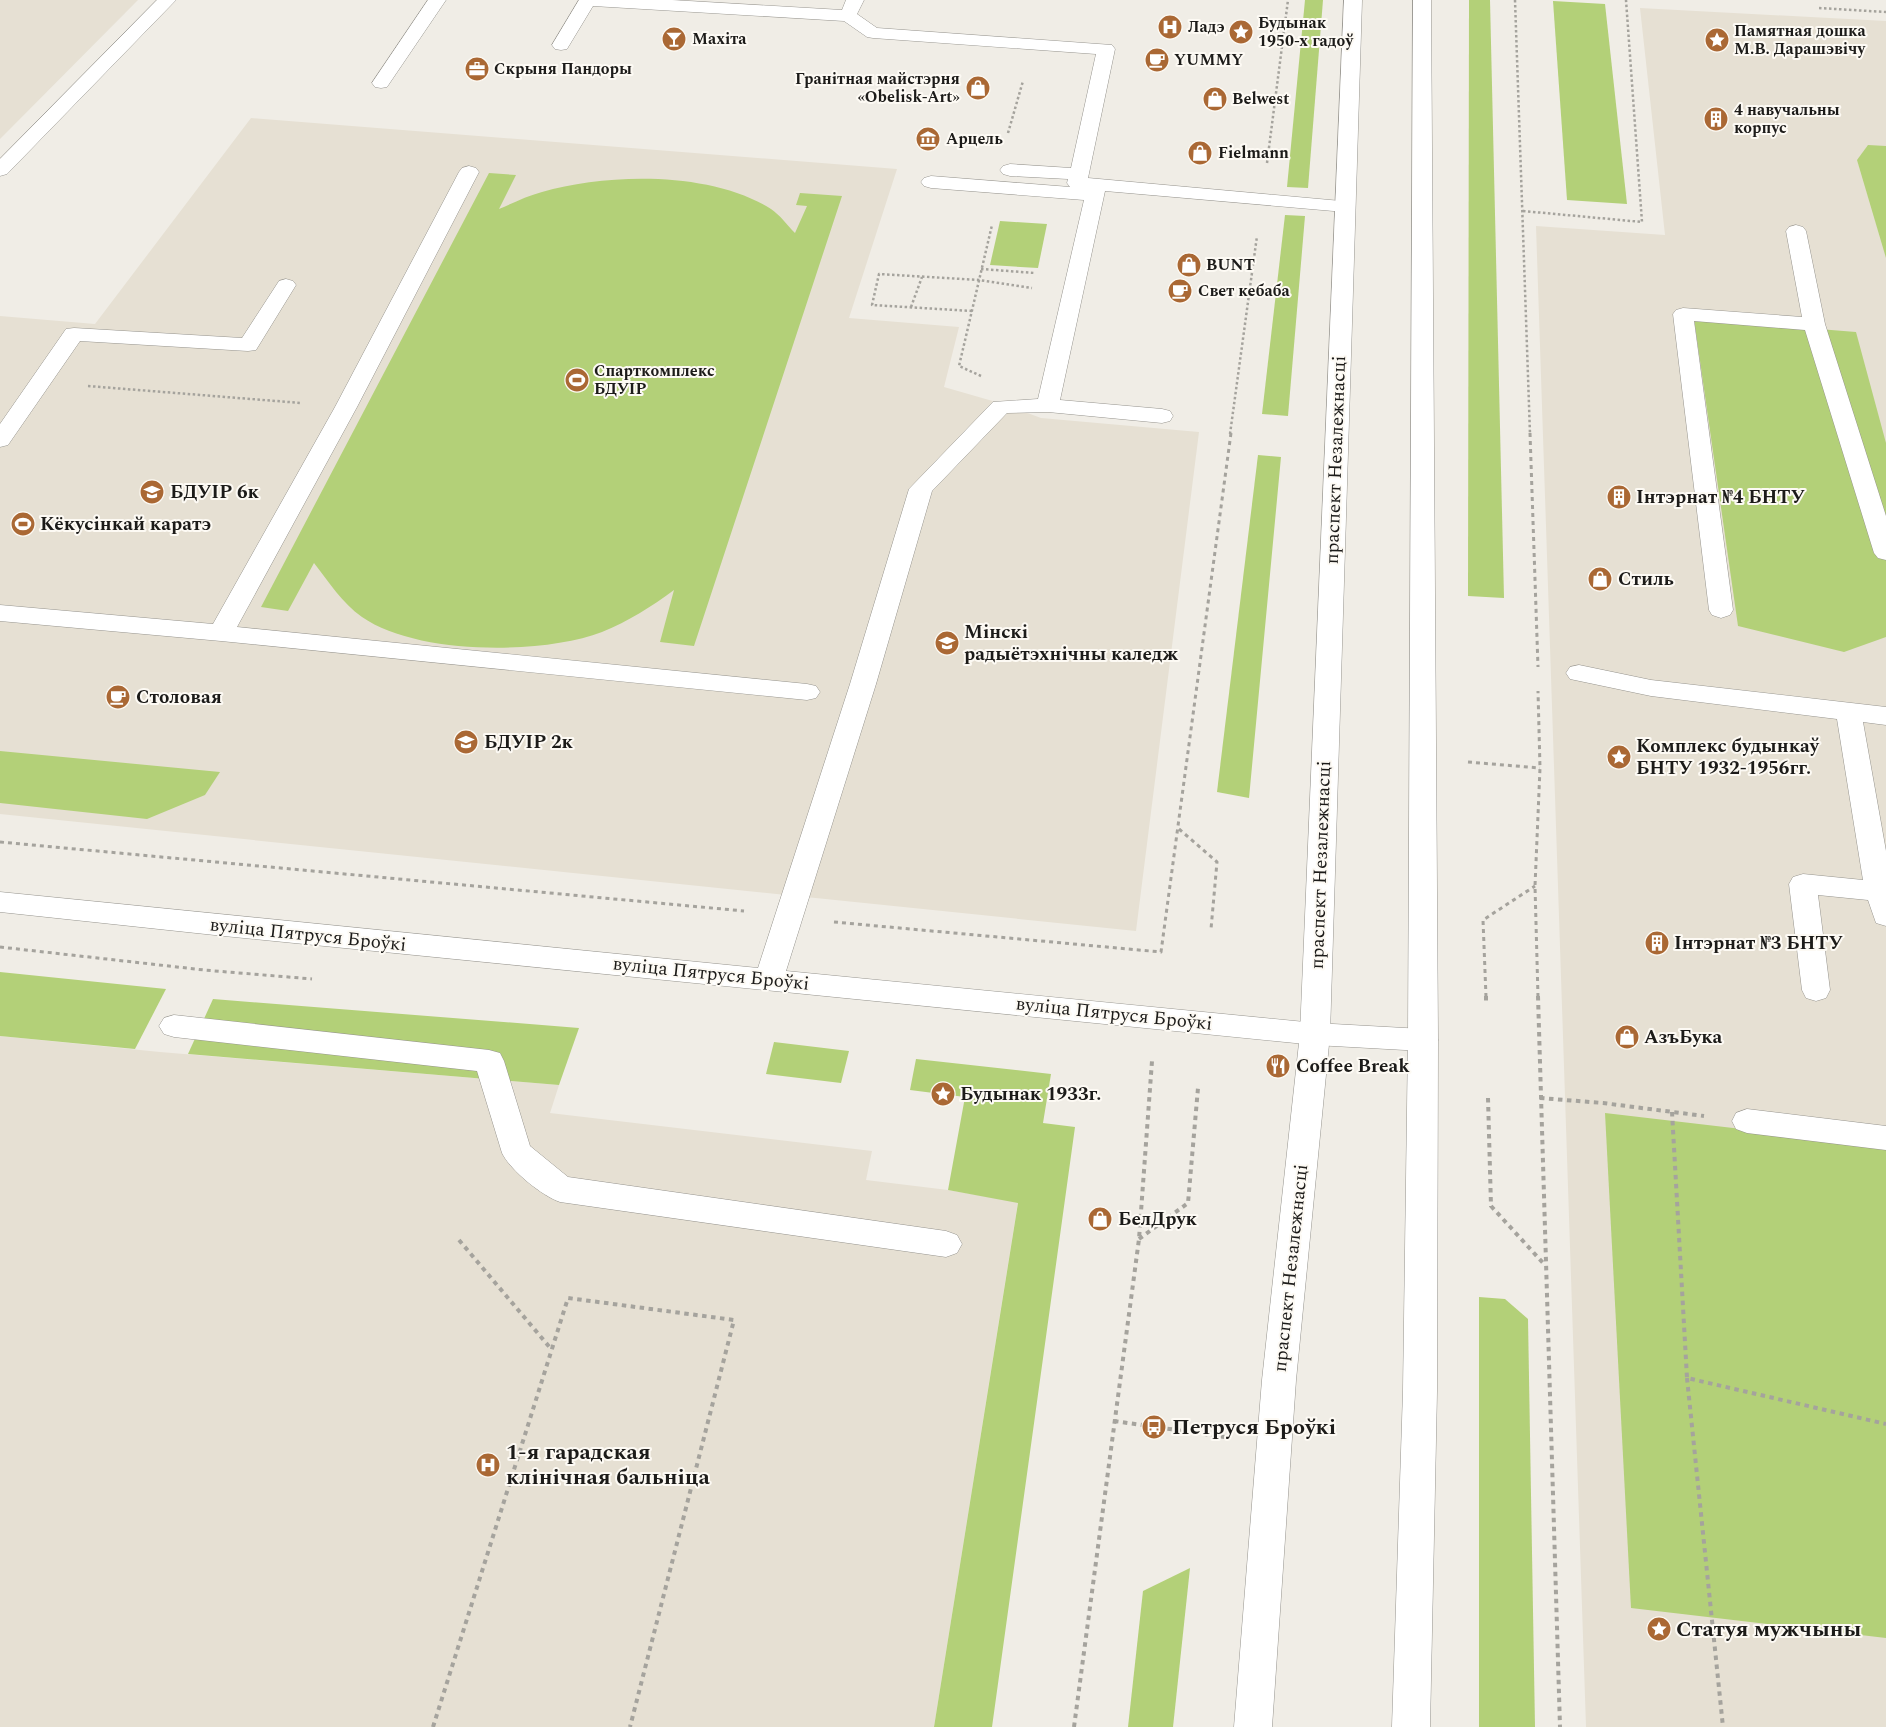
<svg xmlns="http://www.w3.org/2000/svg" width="1886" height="1727" font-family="Spectral,serif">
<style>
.built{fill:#e6e0d3}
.green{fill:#b3d078}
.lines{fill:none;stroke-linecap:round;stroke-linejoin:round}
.minor-casing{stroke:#96948e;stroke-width:1}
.major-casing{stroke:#96948e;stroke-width:1}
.path-far2{stroke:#a5a39d;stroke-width:2.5;stroke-dasharray:2.5 2.5;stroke-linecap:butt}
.path-far1{stroke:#a5a39d;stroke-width:3;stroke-dasharray:4 4;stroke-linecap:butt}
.path{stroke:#a5a39d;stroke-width:4;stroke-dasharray:4.5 4.5;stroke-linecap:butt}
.minor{fill:#fff;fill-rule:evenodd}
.major{fill:#fff;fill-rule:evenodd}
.labels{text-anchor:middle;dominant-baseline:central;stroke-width:4;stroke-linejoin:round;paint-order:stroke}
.far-poi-label{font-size:16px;font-weight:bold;fill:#1c1b19;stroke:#fdfaf4;text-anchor:start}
.street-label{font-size:19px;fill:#1c1b19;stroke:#fdfaf4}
.poi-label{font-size:19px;font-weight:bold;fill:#1c1b19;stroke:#fdfaf4;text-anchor:start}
.near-poi-label{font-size:22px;font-weight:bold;fill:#1c1b19;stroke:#fdfaf4;text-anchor:start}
</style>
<rect width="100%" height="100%" fill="#f0ede6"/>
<g class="built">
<polygon points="0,0 138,0 0,139"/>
<polygon points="1640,8 1886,21 1886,1727 1586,1727 1536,226 1665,235"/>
<polygon points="251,118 897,169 849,318 959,327 944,387 1003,404 1041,418 1199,432 1136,931 0,814 0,316 95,324"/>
<polygon points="0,1036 160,1052 559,1085 550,1113 872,1151 866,1180 948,1190 1018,1202 934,1727 0,1727"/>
</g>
<g class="green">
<polygon points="1305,0 1323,0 1308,188 1287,187"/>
<polygon points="1469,0 1490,0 1504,598 1468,596"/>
<polygon points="1553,1 1605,4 1627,204 1567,200"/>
<polygon points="1868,145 1886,146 1886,258 1857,160"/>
<path d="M489 173 516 175 499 209C513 203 527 196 542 192 608 173 711 171 771 209 780 215 787 225 795 233L807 206 796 205 800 193 842 196 694 646 660 642 674 590C651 607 629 621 602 632 542 655 416 655 362 617 342 603 329 582 314 563L288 611 261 607Z"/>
<polygon points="1285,215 1305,216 1288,416 1262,414"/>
<polygon points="1000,221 1047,224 1038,268 990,265"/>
<polygon points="1694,319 1856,332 1886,443 1886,637 1844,652 1738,626"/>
<polygon points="1258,455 1281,457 1249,798 1217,792"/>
<polygon points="0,751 220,772 205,795 147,819 0,803"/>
<polygon points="0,972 166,989 135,1049 0,1036"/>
<polygon points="213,999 579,1028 559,1085 188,1054"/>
<polygon points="774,1042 849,1051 841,1083 766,1074"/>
<polygon points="916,1059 1051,1074 1043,1123 1075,1127 992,1727 934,1727 1018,1203 948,1190 965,1097 910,1090"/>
<polygon points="1605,1113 1886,1146 1886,1638 1631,1608"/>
<polygon points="1479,1297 1505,1299 1528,1319 1535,1727 1479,1727"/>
<polygon points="1190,1568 1173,1727 1128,1727 1143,1591"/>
</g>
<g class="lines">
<defs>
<g id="minor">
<polygon points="157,0 176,0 7,174 0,176 0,159"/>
<polygon points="428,0 446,0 387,87 381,88 375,87 372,83"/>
<polygon points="579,0 672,0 842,10 846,0 864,0 857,14 877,28 1112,45 1115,49 1088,178 1352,202 1355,206 1352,210 1345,212 1105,191 1060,400 1162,409 1170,411 1173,416 1170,421 1162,423 1048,412 1007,413 932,491 876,684 786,971 1315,1023 1423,1029 1433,1032 1438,1040 1433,1048 1423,1051 1315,1045 224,936 0,912 0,892 758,968 850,684 909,489 993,402 1038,399 1084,200 931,188 924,186 921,182 924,178 931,176 1070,187 1067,183 1068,179 1010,176 1003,174 1000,170 1003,166 1010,164 1071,168 1096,54 873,38 867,37 844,21 593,6 567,49 561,50 555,49 552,45"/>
<polygon points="469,166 476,168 479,172 357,407 237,627 807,684 816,686 820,692 816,698 807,700 221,641 0,621 0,605 213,624 335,407 459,172 462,168"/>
<polygon points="1796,225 1803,227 1806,231 1825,324 1886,516 1886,560 1878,558 1874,553 1805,330 1694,321 1733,610 1730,615 1721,618 1712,615 1709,610 1673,314 1676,310 1683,308 1802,317 1786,231 1789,227"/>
<polygon points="286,279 293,281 296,285 256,350 248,351 80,341 8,445 0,447 0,424 66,329 74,328 242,338 279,281"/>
<polygon points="1579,665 1651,680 1886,707 1886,725 1863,722 1886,851 1886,926 1876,923 1868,900 1818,895 1830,990 1826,998 1816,1001 1806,998 1802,990 1789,884 1793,877 1803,874 1863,880 1837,719 1651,696 1570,679 1566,673 1570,667"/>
<path d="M174 1015 489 1050 500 1053 504 1061 530 1146 568 1177 946 1231 957 1235 962 1244 957 1253 946 1257 560 1202C542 1196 510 1170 502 1153L477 1071 174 1037 164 1034 159 1026 164 1018Z"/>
<polygon points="1747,1109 1886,1126 1886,1150 1747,1133 1736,1129 1732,1121 1736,1113"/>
</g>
<g id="major">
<polygon points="1344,0 1362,0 1330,1034 1296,1380 1272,1727 1234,1727 1262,1380 1300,1034"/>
<polygon points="1413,0 1431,0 1438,1040 1437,1391 1430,1727 1392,1727 1403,1391 1408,1040"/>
</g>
</defs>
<use href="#minor" class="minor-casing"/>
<use href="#major" class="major-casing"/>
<g class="path-far2">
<polyline points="1515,0 1530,434"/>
<polyline points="1819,8 1886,12"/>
<polyline points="1008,133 1023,81"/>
<polyline points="1267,163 1288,0"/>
<polyline points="1523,211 1642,222 1626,0"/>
<polyline points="981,269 1035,273"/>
<polyline points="911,307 922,277"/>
<polyline points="972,311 872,305 879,274 979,280 1032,288"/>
<polyline points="981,376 959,366 992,225"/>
<polyline points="88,386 301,403"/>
<polyline points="1230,434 1257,236"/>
</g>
<g class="path-far1">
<polyline points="1530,433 1538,667"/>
<polyline points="1468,762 1540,768"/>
<polyline points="1179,829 1217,862 1211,929"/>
<polyline points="0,842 744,911"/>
<polyline points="834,922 1161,952 1231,433"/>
<polyline points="0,947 204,970 312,979"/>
<polyline points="1486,997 1483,920 1535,886"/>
<polyline points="1538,997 1535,886 1540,768 1538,691"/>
</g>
<g class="path">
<polyline points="1486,996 1486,1004"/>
<polyline points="1538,996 1560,1727"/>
<polyline points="1488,1098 1491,1206 1544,1264"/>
<polyline points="1540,1098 1603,1103 1704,1116"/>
<polyline points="1672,1112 1687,1378 1886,1424"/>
<polyline points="1139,1239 1188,1203 1198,1088"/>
<polyline points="459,1240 552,1350"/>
<polyline points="1687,1378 1723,1727"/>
<polyline points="1114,1421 1225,1437"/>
<polyline points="433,1727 568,1298 734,1320 630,1727"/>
<polyline points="1074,1727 1139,1239 1152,1061"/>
</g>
<use href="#minor" class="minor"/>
<use href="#major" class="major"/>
</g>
<defs>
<symbol id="hospital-disc" viewBox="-11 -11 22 22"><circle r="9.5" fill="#aa6834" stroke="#fdfaf4"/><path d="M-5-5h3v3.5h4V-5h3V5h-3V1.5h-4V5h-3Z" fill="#fff"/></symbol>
<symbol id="sight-disc" viewBox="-11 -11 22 22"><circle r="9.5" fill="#aa6834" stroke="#fdfaf4"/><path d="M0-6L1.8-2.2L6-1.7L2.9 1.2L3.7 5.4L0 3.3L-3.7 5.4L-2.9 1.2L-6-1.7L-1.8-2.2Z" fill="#fff"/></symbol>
<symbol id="bar-disc" viewBox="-11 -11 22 22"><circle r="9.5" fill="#aa6834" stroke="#fdfaf4"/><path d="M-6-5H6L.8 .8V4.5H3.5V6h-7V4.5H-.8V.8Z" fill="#fff"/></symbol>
<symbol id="cafe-disc" viewBox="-11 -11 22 22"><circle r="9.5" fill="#aa6834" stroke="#fdfaf4"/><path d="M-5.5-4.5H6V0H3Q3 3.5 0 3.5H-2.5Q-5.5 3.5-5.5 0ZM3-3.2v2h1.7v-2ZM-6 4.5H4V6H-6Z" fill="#fff"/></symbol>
<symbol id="office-disc" viewBox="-11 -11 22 22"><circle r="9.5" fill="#aa6834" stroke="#fdfaf4"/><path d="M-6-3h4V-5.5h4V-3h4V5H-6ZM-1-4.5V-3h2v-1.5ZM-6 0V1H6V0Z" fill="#fff"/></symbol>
<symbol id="shop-disc" viewBox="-11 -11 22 22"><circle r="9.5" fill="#aa6834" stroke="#fdfaf4"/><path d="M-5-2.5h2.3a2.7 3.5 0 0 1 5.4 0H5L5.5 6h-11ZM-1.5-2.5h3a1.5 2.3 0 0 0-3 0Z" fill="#fff"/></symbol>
<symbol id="building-disc" viewBox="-11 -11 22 22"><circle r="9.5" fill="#aa6834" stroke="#fdfaf4"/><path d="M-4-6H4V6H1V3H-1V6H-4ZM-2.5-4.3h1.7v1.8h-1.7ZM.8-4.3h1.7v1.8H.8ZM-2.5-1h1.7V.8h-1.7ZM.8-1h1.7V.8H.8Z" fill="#fff"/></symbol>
<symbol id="museum-disc" viewBox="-11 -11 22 22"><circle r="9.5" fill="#aa6834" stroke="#fdfaf4"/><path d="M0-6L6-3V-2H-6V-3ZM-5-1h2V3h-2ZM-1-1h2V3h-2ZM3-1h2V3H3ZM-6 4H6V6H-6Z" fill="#fff"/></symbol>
<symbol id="stadium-disc" viewBox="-11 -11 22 22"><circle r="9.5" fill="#aa6834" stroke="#fdfaf4"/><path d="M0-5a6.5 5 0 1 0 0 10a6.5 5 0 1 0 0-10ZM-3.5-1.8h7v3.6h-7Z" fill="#fff"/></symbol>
<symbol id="university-disc" viewBox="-11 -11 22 22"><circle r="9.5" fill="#aa6834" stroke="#fdfaf4"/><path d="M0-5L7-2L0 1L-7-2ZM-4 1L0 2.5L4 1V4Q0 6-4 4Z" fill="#fff"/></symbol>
<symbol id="restaurant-disc" viewBox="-11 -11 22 22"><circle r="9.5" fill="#aa6834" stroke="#fdfaf4"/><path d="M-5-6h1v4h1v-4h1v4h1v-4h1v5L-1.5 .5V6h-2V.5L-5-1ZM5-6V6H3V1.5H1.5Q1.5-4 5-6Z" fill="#fff"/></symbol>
<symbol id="bus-disc" viewBox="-11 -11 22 22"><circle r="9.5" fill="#aa6834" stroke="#fdfaf4"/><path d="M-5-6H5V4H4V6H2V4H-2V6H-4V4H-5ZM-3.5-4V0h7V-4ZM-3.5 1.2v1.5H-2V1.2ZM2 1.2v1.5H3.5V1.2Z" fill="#fff"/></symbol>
</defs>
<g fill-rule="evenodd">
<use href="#hospital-disc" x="1156" y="13" width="28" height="28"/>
<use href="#sight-disc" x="1227" y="18" width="28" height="28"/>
<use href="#bar-disc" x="660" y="25" width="28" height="28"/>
<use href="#sight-disc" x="1703" y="26" width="28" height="28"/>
<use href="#cafe-disc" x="1143" y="46" width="28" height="28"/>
<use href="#office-disc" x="463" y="55" width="28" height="28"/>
<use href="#shop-disc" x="964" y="74" width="28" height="28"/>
<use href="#shop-disc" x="1201" y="85" width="28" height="28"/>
<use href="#building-disc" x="1702" y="105" width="28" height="28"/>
<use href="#museum-disc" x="914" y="125" width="28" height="28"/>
<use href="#shop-disc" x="1186" y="139" width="28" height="28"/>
<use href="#shop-disc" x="1175" y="251" width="28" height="28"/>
<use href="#cafe-disc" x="1166" y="277" width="28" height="28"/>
<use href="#stadium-disc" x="563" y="366" width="28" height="28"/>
<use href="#university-disc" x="138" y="478" width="28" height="28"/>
<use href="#building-disc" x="1605" y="483" width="28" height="28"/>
<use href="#stadium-disc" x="9" y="510" width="28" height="28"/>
<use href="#shop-disc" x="1586" y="565" width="28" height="28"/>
<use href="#university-disc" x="933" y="629" width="28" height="28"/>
<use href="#cafe-disc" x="104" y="683" width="28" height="28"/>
<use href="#university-disc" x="452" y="728" width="28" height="28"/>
<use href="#sight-disc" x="1605" y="743" width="28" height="28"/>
<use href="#building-disc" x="1643" y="929" width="28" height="28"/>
<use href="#shop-disc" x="1613" y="1023" width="28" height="28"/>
<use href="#restaurant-disc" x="1264" y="1052" width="28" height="28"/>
<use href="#sight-disc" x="929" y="1080" width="28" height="28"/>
<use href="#shop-disc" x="1086" y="1205" width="28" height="28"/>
<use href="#bus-disc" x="1140" y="1413" width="28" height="28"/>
<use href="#hospital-disc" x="474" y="1451" width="28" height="28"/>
<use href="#sight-disc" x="1645" y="1615" width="28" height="28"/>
</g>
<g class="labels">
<g class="far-poi-label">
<text x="1258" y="23">Будынак<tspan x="1258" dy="18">1950-х гадоў</tspan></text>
<text x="1188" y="27">Ладэ</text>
<text x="1734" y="31">Памятная дошка<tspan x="1734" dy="18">М.В. Дарашэвічу</tspan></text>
<text x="692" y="39">Махіта</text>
<text x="1174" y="60">YUMMY</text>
<text x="494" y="69">Скрыня Пандоры</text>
<text x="960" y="79" text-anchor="end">Гранітная майстэрня<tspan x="960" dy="18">«Obelisk-Art»</tspan></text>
<text x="1232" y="99">Belwest</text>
<text x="1734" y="110">4 навучальны<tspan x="1734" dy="18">корпус</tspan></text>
<text x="946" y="139">Арцель</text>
<text x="1218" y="153">Fielmann</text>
<text x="1206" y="265">BUNT</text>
<text x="1198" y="291">Свет кебаба</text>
<text x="594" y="371">Спарткомплекс<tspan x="594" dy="18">БДУІР</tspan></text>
</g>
<g class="street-label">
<text transform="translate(1336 460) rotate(-88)">праспект Незалежнасці</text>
<text transform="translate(1321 865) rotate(-88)">праспект Незалежнасці</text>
<text transform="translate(308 935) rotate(6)">вуліца Пятруся Броўкі</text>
<text transform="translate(711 974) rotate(6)">вуліца Пятруся Броўкі</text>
<text transform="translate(1114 1014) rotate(6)">вуліца Пятруся Броўкі</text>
<text transform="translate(1291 1268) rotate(-84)">праспект Незалежнасці</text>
</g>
<g class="poi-label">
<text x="170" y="492">БДУІР 6к</text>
<text x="1636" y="497">Інтэрнат №4 БНТУ</text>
<text x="40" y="524">Кёкусінкай каратэ</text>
<text x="1618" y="579">Стиль</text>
<text x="964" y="632">Мінскі<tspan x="964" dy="22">радыётэхнічны каледж</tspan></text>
<text x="136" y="697">Столовая</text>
<text x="484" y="742">БДУІР 2к</text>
<text x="1636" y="746">Комплекс будынкаў<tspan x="1636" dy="22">БНТУ 1932-1956гг.</tspan></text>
<text x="1674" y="943">Інтэрнат №3 БНТУ</text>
<text x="1644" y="1037">АзъБука</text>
<text x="1296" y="1066">Coffee Break</text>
<text x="960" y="1094">Будынак 1933г.</text>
<text x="1118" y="1219">БелДрук</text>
</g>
<g class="near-poi-label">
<text x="1172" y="1427">Петруся Броўкі</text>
<text x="506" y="1452">1-я гарадская<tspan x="506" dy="25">клінічная бальніца</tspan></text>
<text x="1676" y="1629">Статуя мужчыны</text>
</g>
</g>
</svg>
